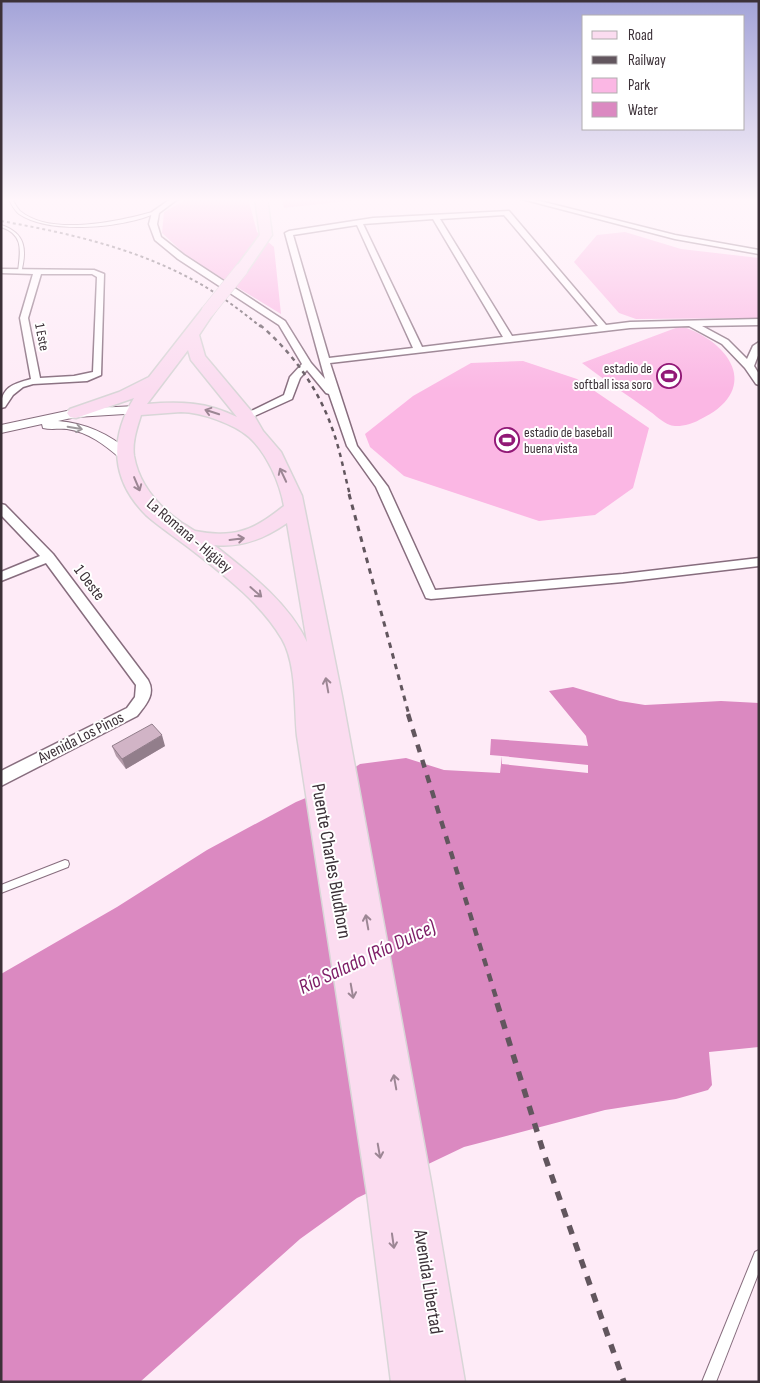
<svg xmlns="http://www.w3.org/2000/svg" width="760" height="1383" font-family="'Sofia Sans Condensed',sans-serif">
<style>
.green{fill:#fbb7e4}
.water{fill:#db89c1}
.pier{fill:#feebf7}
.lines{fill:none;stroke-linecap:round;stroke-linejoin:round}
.service-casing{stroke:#876d7e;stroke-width:2}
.minor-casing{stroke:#876d7e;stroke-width:3}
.tertiary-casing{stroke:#876d7e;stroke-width:2}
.primary-casing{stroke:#d8d6d7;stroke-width:3}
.service{fill:#fff;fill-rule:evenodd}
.minor{fill:#fff;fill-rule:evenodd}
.tertiary{fill:#fff;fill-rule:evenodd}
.primary{fill:#fbdcf0;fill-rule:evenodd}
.rail-far4{stroke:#62565e;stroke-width:2;stroke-dasharray:3 3;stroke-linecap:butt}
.rail-far3{stroke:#62565e;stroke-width:2.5;stroke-dasharray:4.5 4.5;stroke-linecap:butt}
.rail-far2{stroke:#62565e;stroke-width:3;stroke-dasharray:5.5 5.5;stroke-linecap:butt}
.rail-far1{stroke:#62565e;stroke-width:4.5;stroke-dasharray:8 8;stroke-linecap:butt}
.rail{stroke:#62565e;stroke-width:5.5;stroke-dasharray:9 9;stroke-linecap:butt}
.primary-bridge-casing{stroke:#d8d6d7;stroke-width:14;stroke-linecap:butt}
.primary-bridge{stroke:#fbdcf0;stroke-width:13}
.wall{fill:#b49baa}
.shaded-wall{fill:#927e8b}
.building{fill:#d1b4c6;stroke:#927e8b}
.oneway{stroke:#9c8694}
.oneway2{stroke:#9e989c}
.labels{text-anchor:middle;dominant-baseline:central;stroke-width:4;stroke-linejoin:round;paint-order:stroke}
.far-street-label{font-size:14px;fill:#3c3138;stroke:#fff}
.far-poi-label{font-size:14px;fill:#3c3138;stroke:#fff;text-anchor:end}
.street-label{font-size:16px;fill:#3c3138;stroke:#fff}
.near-street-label{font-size:19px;fill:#3c3138;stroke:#fff}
.near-water-label{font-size:21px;font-style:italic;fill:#7d1d66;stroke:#fff}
</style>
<rect width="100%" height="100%" fill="#feebf7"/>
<g class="green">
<polygon points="189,198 248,198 257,232 274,247 281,314 189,258 162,233 164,212"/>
<polygon points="282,198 374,198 284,208"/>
<polygon points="625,232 681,249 759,258 759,318 636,319 619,313 574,262 597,235"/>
<path d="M681 326C735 344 760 392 699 420 692 424 678 428 670 425 662 422 654 414 648 410 626 394 604 380 582 363Z"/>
<polygon points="523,361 577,379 649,428 633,488 595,515 539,521 404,476 370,447 365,434 413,396 471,363"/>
</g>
<polygon class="water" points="573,687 620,701 645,705 721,701 759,703 759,1047 709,1052 712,1085 708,1090 676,1099 605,1110 464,1147 357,1198 300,1239 140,1382 1,1382 1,974 117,907 207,850 296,802 313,795 360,764 406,758 444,770 500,773 502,756 490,755 491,739 588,746 586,736 549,691"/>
<polygon class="pier" points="502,756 588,765 588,773 502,764"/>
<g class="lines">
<defs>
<g id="service">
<path d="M8 198H12C14 202 16 207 20 211 51 237 121 221 156 211L158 212C126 228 50 235 19 214 14 210 11 203 8 198Z"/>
<path d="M1 225C26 233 27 250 21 273L18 272C20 252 25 235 1 227Z"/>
<polygon points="65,860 68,861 69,864 68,867 1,893 1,885"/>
<polygon points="759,1250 759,1272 716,1382 702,1382 755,1252"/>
</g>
<g id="minor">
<path d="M172 198H179L159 213 157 224 161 237 184 255 285 321 311 363 325 379 285 233 289 231 373 218 509 211 606 325 630 322 759 319V325L702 326 728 340 747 359 753 346 759 342V353L754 366 759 374V385L756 384 745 368 722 344 689 326 630 328 330 363 357 446 388 487 435 590 623 574 759 558V566L623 582 431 599 426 598 376 487 347 446 329 394 326 393 307 370 300 378 292 399 250 418H242L241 416 284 395 290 377 302 364 279 325 178 259 155 240 149 224 152 212ZM504 215 598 326 512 336 440 219ZM433 219 503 337 422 347 363 224ZM357 225 413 348 329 358 293 235Z"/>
<polygon points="518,198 528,198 675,235 759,250 759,254 675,239"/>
<path d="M1 269 94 270 104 274 101 375 87 381 33 384 23 387 13 395 5 407 1 408C1 387 13 384 31 379L20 318 33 274 1 273ZM41 274H92L97 277 93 372 74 376 40 378 28 318Z"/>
<path d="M1 504 5 505 53 554 148 680C156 694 146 705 137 716L1 786V771L127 708 135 697 136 685 46 563 1 581V572L40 556 1 515Z"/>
</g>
<path id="tertiary" d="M136 406 141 407 142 410 141 413 76 417 58 421C86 423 109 434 130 452L132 455 130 458H120C105 445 88 432 67 429 59 428 51 430 43 428L42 424 1 433V425L76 409Z"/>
<g id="primary">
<polygon points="255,198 267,198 272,235 246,273 241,274 234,270 260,235"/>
<path d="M208 307 213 308 215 311 199 335 205 356 252 412 263 431 281 452 302 496 342 696 431 1182 465 1382H391L367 1193 297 736C294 707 297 665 282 639 262 605 228 578 197 554 181 541 162 529 146 515 111 480 109 439 134 398L76 418 70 417 67 413 70 409 119 392 149 377 203 308ZM188 350 191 360 237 417C207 402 180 401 147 404ZM181 412C201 412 234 424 249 437 267 453 280 483 284 506 271 516 257 527 241 531 228 535 209 534 195 531 191 529 186 525 182 523 159 507 139 485 134 456 132 442 137 428 141 415ZM287 523 307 642C288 602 248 572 214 545 241 548 264 539 287 523Z"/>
</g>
</defs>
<use href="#service" class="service-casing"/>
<use href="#minor" class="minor-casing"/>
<use href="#tertiary" class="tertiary-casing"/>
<use href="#primary" class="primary-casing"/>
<use href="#service" class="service"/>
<use href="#minor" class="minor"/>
<use href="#tertiary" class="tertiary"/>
<use href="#primary" class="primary"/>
<path class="rail-far4" d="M1 221C68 233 135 248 195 281 219 294 240 310 261 327"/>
<path class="rail-far3" d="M260 325C292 352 318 388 332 428 340 449 344 473 350 495"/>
<polyline class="rail-far2" points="349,494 409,715"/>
<polyline class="rail-far1" points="408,714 498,1004"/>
<polyline class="rail" points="497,1003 544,1154 624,1382"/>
<defs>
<polyline id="primary-bridge" points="208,311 241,270"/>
</defs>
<use href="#primary-bridge" class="primary-bridge-casing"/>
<use href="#primary-bridge" class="primary-bridge"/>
</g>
<polygon class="wall" points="112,746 165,746 126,769 116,756"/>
<polygon class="shaded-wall" points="162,735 165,746 126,769 122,759"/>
<polygon class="building" points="152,724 162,735 122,759 112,746"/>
<defs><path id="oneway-shaft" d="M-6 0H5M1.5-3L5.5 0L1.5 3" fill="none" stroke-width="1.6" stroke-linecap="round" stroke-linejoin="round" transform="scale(1.25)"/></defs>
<g class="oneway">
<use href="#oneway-shaft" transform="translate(212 412) rotate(-162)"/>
<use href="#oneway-shaft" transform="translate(283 475) rotate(-115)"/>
<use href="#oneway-shaft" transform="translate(137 484) rotate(67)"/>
<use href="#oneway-shaft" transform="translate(237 539) rotate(-7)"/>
<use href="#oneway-shaft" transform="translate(256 592) rotate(41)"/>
<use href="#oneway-shaft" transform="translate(327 685) rotate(-100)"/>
<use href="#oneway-shaft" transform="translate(367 922) rotate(-100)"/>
<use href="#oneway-shaft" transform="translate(352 991) rotate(80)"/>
<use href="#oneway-shaft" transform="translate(395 1082) rotate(-100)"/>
<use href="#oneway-shaft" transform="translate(379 1151) rotate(80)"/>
<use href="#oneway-shaft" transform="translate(393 1241) rotate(82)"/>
</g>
<use class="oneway2" href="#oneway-shaft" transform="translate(75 428) rotate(10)"/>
<linearGradient id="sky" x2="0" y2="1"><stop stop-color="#a3a3d8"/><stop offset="0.51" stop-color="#fff6fb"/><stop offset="1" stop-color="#fff6fb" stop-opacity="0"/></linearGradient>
<rect width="760" height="391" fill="url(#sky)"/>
<defs>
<symbol id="stadium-ring" viewBox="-11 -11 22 22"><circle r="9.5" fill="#fff" stroke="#911876" stroke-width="1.5"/><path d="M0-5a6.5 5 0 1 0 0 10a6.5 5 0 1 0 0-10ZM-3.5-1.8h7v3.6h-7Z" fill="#911876"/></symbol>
</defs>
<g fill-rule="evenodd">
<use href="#stadium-ring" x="655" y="362" width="28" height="28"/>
<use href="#stadium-ring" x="493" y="426" width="28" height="28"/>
</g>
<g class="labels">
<g class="far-street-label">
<text transform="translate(42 337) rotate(79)">1 Este</text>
</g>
<g class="far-poi-label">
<text x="652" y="368">estadio de<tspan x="652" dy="16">softball issa soro</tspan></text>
<text x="524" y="432" text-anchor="start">estadio de baseball<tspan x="524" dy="16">buena vista</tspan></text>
</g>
<g class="street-label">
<text transform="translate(189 536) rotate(40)">La Romana - Higüey</text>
<text transform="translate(89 583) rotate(53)">1 Oeste</text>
<text transform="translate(81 738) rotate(-27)">Avenida Los Pinos</text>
</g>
<g class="near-street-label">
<text transform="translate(331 861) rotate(80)">Puente Charles Bludhorn</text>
<text transform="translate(428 1282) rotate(81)">Avenida Libertad</text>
</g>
<g class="near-water-label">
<text transform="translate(367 957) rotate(-25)">Río Salado (Río Dulce)</text>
</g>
</g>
<rect width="760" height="1383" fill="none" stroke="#3c3138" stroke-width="5"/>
<rect x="582" y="15" width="162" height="115" fill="#ffffff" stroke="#b1adaf"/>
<rect x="592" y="31" width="25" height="8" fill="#fbdcf0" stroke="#b1adaf"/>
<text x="628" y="40" font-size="15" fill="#3c3138">Road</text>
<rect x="592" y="56" width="25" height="8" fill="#62565e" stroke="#b1adaf"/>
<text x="628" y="65" font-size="15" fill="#3c3138">Railway</text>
<rect x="592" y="78" width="25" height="15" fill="#fbb7e4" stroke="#b1adaf"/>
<text x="628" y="90" font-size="15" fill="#3c3138">Park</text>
<rect x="592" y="102" width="25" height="15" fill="#db89c1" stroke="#b1adaf"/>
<text x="628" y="115" font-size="15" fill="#3c3138">Water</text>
</svg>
